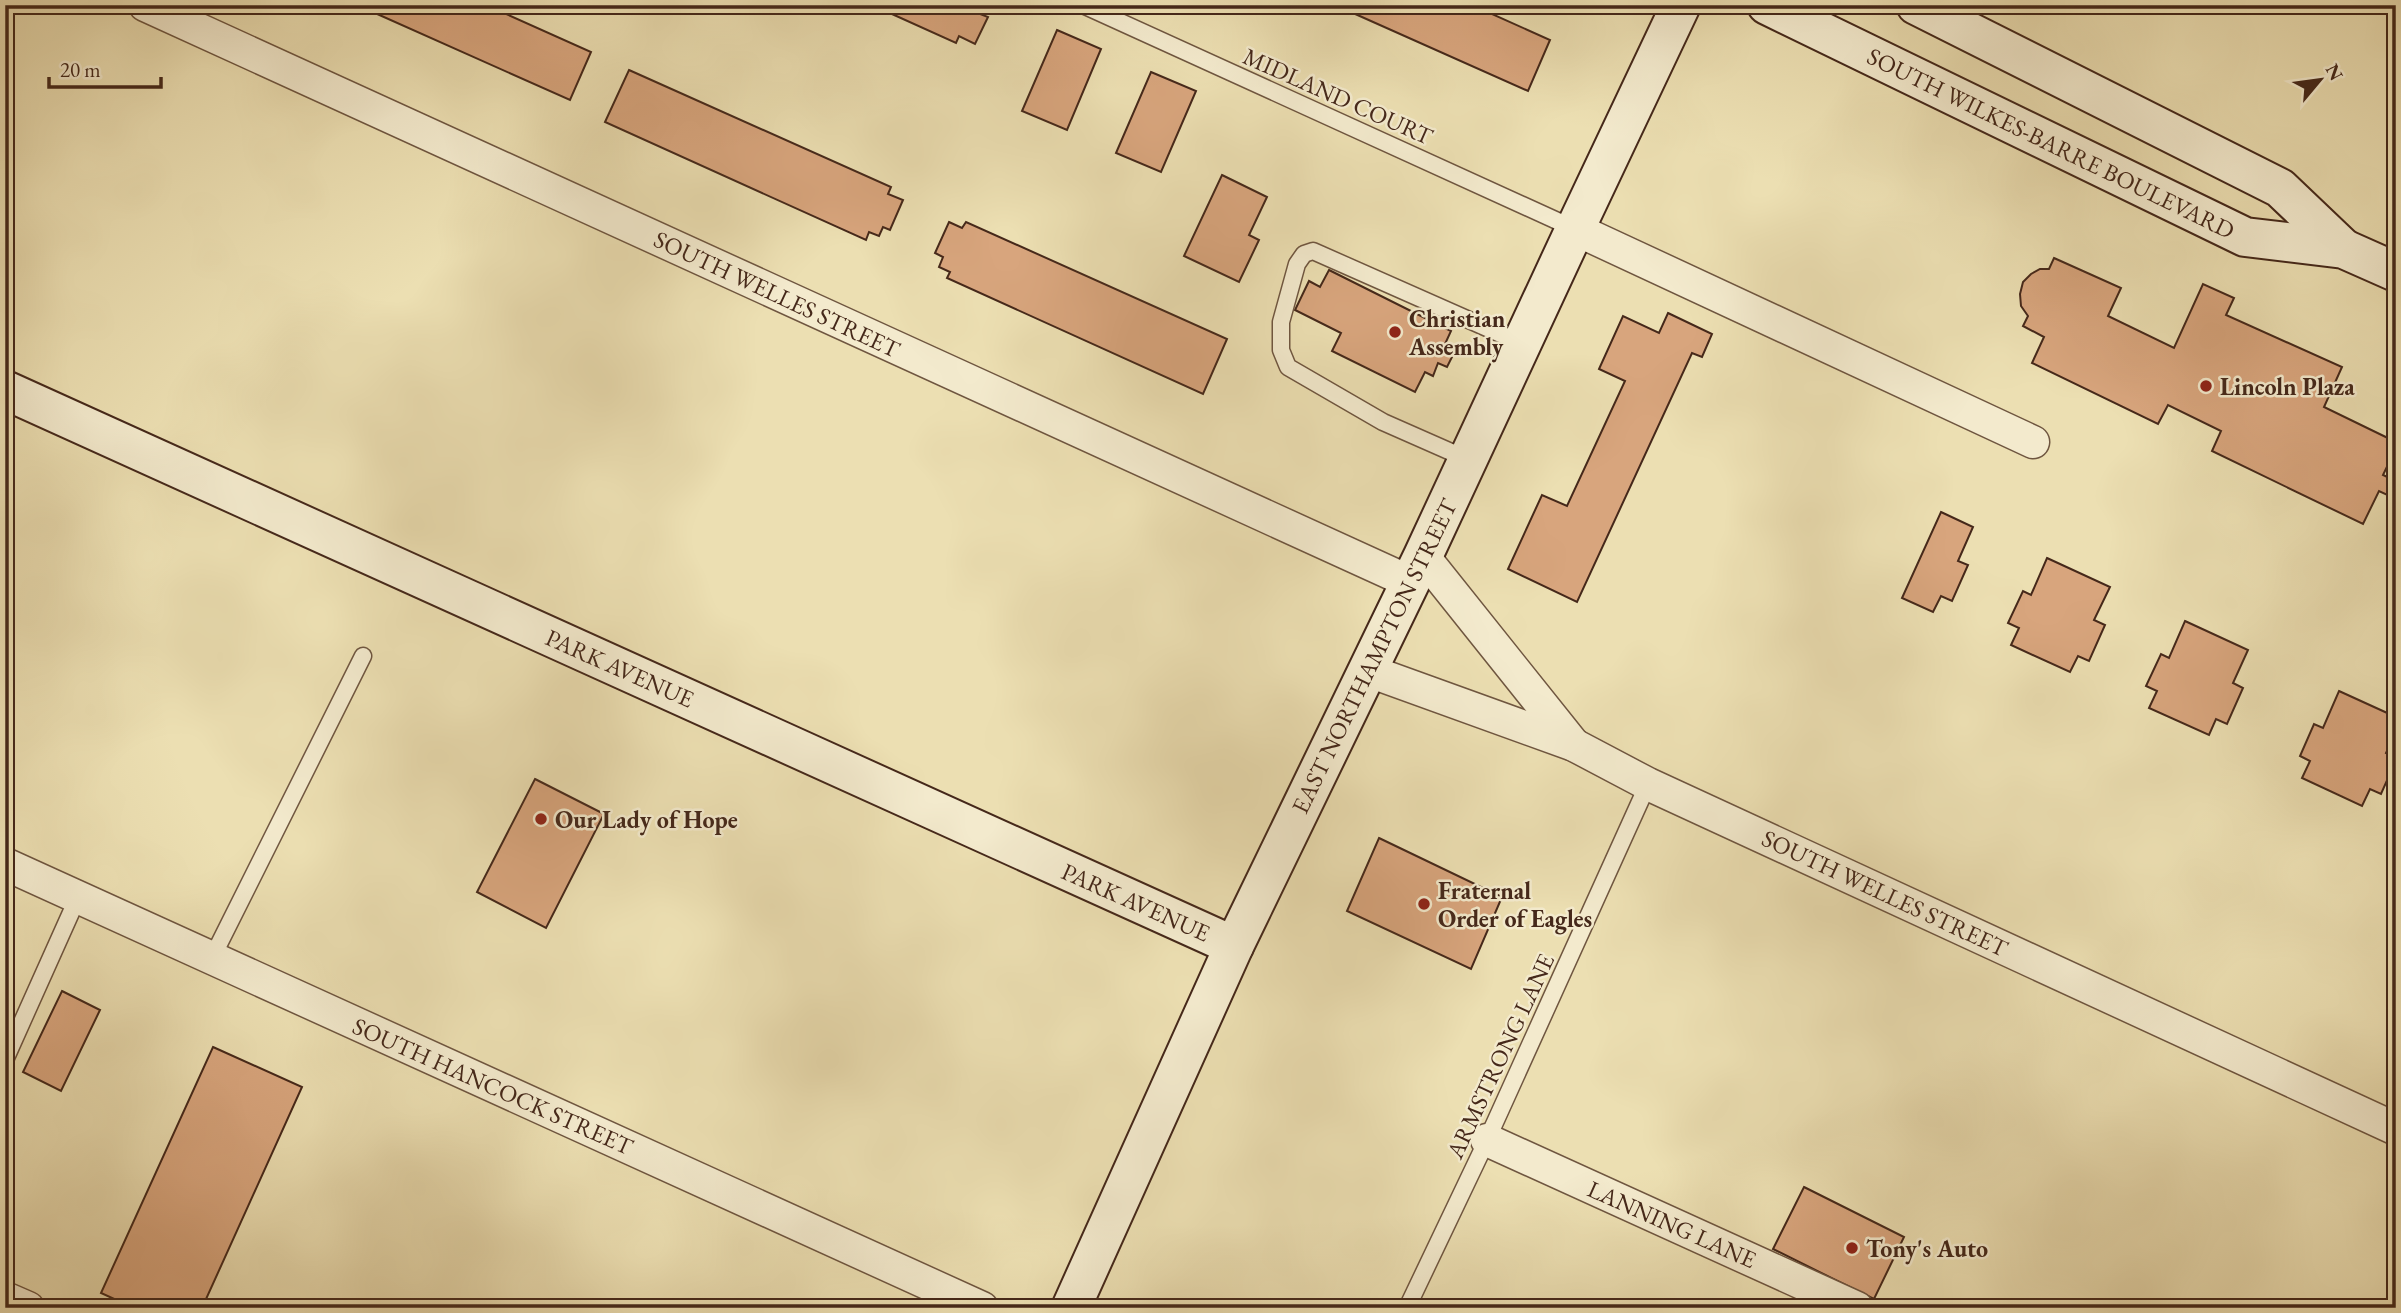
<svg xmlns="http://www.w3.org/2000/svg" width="2401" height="1313" font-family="'EB Garamond',serif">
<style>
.building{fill:#d8a57d;stroke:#45281a;stroke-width:2}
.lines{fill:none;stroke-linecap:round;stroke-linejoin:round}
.lane-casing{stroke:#6f5640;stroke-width:19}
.street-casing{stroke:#6f5640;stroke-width:35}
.secondary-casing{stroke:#45281a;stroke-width:42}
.lane{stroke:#f3eacd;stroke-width:16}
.street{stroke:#f3eacd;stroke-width:32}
.secondary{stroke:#f3eacd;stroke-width:38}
.poi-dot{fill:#8f2418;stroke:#f3eacd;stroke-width:2.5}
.labels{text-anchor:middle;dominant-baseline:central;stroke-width:5;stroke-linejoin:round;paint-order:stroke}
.street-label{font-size:24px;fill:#45281a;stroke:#f3eacd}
.poi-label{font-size:24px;font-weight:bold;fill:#45281a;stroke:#f3eacd;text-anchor:start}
</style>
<rect width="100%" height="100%" fill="#ecdfb2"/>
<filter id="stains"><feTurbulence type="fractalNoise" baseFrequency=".00286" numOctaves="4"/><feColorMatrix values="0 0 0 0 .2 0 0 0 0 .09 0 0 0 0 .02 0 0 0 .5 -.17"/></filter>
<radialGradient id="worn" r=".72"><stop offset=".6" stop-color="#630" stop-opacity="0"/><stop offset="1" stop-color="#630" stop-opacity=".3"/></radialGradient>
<g class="building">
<polygon points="357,5 486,5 591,52 570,100"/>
<polygon points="872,5 984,5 980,14 988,17 975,44 959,36 956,43"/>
<polygon points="1335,5 1472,5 1550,40 1528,91"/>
<polygon points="1057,30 1101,49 1067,130 1022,111"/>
<polygon points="629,70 891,187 888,194 903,200 890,230 883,227 879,236 869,232 866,240 605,122"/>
<polygon points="1151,72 1196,91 1161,172 1116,153"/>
<polygon points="1222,175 1267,197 1249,235 1259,240 1239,282 1184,256"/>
<polygon points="949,222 962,228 966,222 1227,339 1203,394 947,278 950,272 939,267 943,257 935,253"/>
<polygon points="2054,258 2121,288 2108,316 2174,348 2203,284 2234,298 2226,315 2342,367 2324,407 2396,442 2396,448 2383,475 2396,481 2396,499 2379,491 2363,524 2212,451 2221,431 2168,405 2158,424 2032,363 2044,337 2023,326 2028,316 2021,306 2020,294 2023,282 2031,274 2040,269 2049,269"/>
<polygon points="1329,270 1451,331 1445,344 1456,349 1447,367 1438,363 1433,376 1425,372 1415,392 1332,351 1341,333 1295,310 1309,281 1320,287"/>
<polygon points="1668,313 1712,334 1702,357 1692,353 1577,602 1508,569 1542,495 1567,506 1625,381 1599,369 1623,316 1659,333"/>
<polygon points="1941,512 1973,527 1958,561 1968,565 1952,601 1941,596 1933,612 1902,598"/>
<polygon points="2047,558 2110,587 2094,620 2105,625 2089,661 2078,656 2070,672 2011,645 2019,628 2008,623 2023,591 2031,595"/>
<polygon points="2185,621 2248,650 2233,683 2243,688 2227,724 2216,719 2209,735 2149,708 2157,691 2146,686 2161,654 2169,658"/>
<polygon points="2339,691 2396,717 2396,732 2386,753 2396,758 2396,760 2381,794 2370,789 2362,806 2302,778 2310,761 2300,756 2314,724 2323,728"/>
<polygon points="535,779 604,814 546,928 477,892"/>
<polygon points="1379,838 1502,897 1471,969 1347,911"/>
<polygon points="62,991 100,1010 61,1091 23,1072"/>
<polygon points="213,1047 302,1087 202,1308 134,1308 101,1293"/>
<polygon points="1804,1187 1904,1237 1874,1299 1773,1249"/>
</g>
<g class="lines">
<defs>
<g id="lane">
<polyline points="1083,5 1575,229"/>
<polyline points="1467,459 1383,422 1288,367 1281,350 1281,322 1297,264 1304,254 1313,251 1521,343"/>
<polyline points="212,958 363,656"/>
<polyline points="5,1060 78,897"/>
<polyline points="1407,1308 1487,1140 1648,784"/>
</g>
<g id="street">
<polyline points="145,5 1410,582"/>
<polyline points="1575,229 2033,442"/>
<polyline points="1423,556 1574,745"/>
<polyline points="1369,671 1574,745 1648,784 2396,1129"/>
<polyline points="5,864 982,1308"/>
<polyline points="1487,1140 1857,1308"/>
<polyline points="5,1298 28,1308"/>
</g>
<g id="secondary">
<polyline points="1767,5 2245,237 2344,249 2396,272"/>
<polyline points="1916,5 2280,188 2344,249"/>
<polyline points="5,390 1234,946"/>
<polyline points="1071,1308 1234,946 1423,556 1575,229 1681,5"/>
</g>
</defs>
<use href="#lane" class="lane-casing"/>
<use href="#street" class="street-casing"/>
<use href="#secondary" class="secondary-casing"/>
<use href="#lane" class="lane"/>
<use href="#street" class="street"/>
<use href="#secondary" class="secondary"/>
</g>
<g class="poi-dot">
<circle cx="1395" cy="332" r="7"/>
<circle cx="2206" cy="386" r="7"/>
<circle cx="541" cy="819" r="7"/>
<circle cx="1424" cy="904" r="7"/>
<circle cx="1852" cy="1248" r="7"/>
</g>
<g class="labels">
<g class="street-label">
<text transform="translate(1338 96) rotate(24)">MIDLAND COURT</text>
<text transform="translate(2051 143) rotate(26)">SOUTH WILKES-BARRE BOULEVARD</text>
<text transform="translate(777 294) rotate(25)">SOUTH WELLES STREET</text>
<text transform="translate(1374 656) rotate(-64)">EAST NORTHAMPTON STREET</text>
<text transform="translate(620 668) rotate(24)">PARK AVENUE</text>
<text transform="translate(1885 893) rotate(25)">SOUTH WELLES STREET</text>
<text transform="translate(1136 902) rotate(24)">PARK AVENUE</text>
<text transform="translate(1500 1056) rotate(-65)">ARMSTRONG LANE</text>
<text transform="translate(493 1086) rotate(24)">SOUTH HANCOCK STREET</text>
<text transform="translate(1672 1224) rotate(24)">LANNING LANE</text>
</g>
<g class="poi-label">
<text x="1409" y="318">Christian<tspan x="1409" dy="28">Assembly</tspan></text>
<text x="2220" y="386">Lincoln Plaza</text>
<text x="555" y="819">Our Lady of Hope</text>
<text x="1438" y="890">Fraternal<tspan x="1438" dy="28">Order of Eagles</tspan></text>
<text x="1866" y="1248">Tony's Auto</text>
</g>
</g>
<rect width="2401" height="1313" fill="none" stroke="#ecdfb2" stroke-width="28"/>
<rect x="7" y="7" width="2387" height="1299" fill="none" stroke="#45281a" stroke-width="3.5"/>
<rect x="14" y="14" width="2373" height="1285" fill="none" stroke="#45281a" stroke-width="2"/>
<g transform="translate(2320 80) rotate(61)" stroke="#f3eacd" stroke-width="5" paint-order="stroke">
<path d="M0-5L12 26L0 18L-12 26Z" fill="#45281a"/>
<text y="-10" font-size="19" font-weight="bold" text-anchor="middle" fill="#45281a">N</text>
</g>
<path d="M49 77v10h112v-10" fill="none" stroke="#45281a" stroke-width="3.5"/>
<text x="60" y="77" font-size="21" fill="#45281a" stroke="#f3eacd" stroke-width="5" paint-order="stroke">20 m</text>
<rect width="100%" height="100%" filter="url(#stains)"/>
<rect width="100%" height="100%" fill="url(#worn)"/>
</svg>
